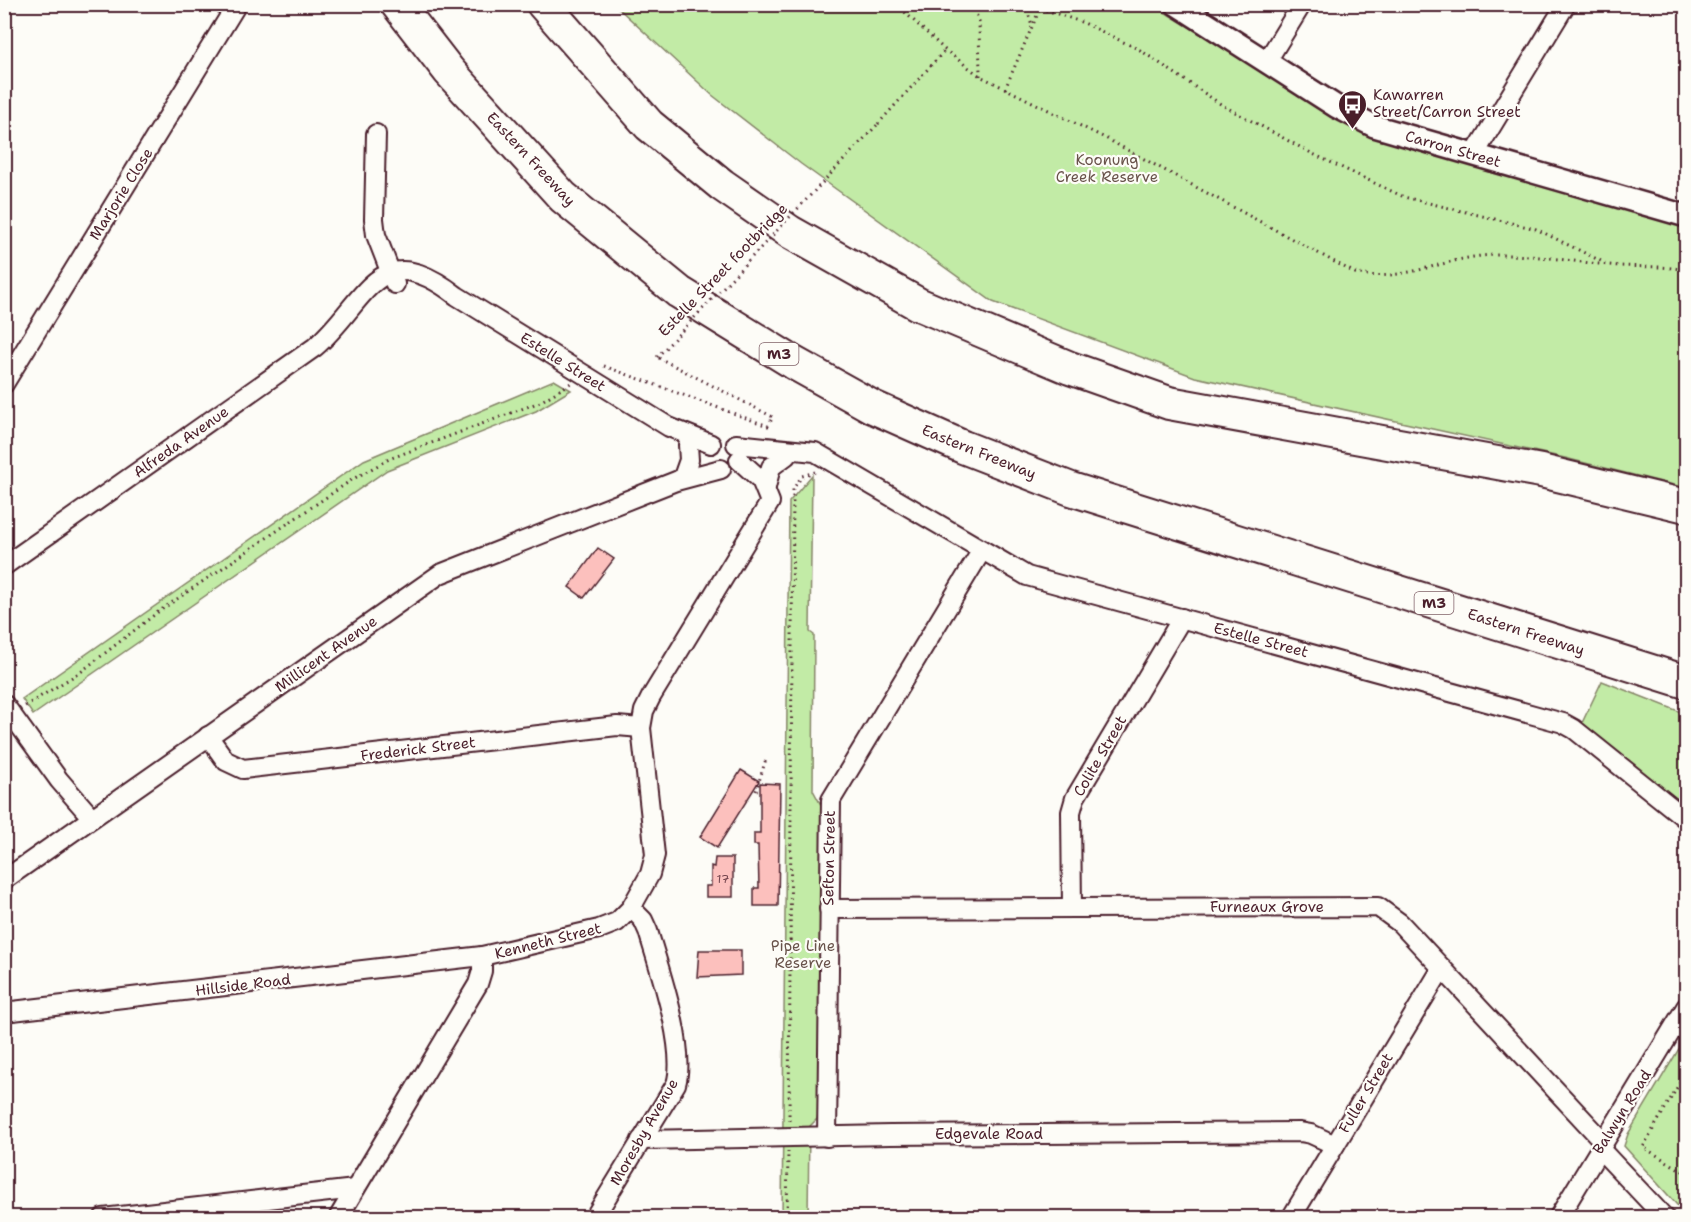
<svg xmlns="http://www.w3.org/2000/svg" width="1691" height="1222" font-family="'Shantell Sans',sans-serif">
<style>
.green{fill:#c2eba6;stroke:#868568;stroke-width:1.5}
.building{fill:#fcc0bd;stroke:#4a1f2b;stroke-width:1.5}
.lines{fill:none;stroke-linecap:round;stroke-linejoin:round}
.minor-casing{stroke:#4a1f2b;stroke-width:22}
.tertiary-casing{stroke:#4a1f2b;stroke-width:26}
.motorway-casing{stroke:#4a1f2b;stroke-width:36}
.path{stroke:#4a1f2b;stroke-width:3;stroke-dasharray:1.5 4.5;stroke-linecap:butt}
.minor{stroke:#fdfcf7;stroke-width:18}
.tertiary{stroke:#fdfcf7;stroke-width:21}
.motorway{stroke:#fdfcf7;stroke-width:32}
.path-bridge{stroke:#4a1f2b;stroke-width:3;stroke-dasharray:1.5 4.5;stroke-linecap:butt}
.labels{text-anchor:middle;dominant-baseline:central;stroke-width:4.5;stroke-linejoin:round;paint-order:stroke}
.number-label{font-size:12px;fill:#764750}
.shield{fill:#fdfcf7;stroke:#806168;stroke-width:1.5}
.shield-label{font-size:14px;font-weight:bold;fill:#4a1f2b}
.poi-label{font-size:15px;fill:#4a1f2b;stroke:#fdfcf7;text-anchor:start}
.street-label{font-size:15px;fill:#4a1f2b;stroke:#fdfcf7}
.park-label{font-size:15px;fill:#68524a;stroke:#fdfcf7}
</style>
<rect width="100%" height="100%" fill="#fdfcf7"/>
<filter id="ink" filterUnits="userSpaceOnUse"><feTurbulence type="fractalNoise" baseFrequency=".0167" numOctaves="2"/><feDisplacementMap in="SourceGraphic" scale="12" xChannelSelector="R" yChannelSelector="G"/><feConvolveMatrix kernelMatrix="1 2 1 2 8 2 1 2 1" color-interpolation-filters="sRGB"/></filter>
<g filter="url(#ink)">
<g class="green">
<polygon points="615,5 1153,5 1365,134 1686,228 1686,488 1565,458 1195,377 993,302 801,164 712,95"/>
<polygon points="554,380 571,390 536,411 387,470 33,715 22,699 364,460"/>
<polygon points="812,475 810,632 814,635 813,790 822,807 820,1106 817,1119 809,1127 808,1217 782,1218 789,502"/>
<polygon points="1602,681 1686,714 1686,808 1581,725"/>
<polygon points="1686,1037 1686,1215 1624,1146 1628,1134"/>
</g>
<g class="building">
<polygon points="598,548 614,559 584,598 569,587"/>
<polygon points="741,770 759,781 717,848 700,837"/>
<polygon points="760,783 780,784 778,906 754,906 754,888 759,888 758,845 754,845 754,833 760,833"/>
<polygon points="715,858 733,858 733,897 706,897 706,886 711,886 711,866 714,867"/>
<polygon points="699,950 741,950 741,975 697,977"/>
</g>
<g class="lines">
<defs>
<g id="minor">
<polyline points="1267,61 1302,4"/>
<polyline points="376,134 374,219 376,235 395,284"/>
<polyline points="1474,155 1566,4"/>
<polyline points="4,384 237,4"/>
<polyline points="736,444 815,452 1027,576 1563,723 1574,729 1686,819"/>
<polyline points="683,477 689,460 688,445"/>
<polyline points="766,487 771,467 786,456"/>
<path d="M4 566 315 347C368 301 377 234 457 296L669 427 711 444"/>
<polyline points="4,704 59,780 92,818"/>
<polyline points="208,736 226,761 243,769 617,726 641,728"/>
<polyline points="4,880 440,574 676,481 721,469"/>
<polyline points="1072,908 1071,812 1075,798 1182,618"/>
<polyline points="829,909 1378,907 1400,923 1604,1142"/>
<polyline points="4,1012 482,956"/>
<polyline points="827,1137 831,800 982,550"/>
<polyline points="641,1140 890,1135 1300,1132 1311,1134 1335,1145"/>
<polyline points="1600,1149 1665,1218"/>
<polyline points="103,1218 355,1189"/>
<polyline points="338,1218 478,984 482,971 482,956 599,929 617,922 631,908 650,874 655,855 641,728 644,711 651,697 770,502 761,480 739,460"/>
<path d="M594 1218 676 1084C687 1049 659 968 648 931L643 920 631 908"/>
<polyline points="1291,1218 1442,968"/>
<polyline points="1558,1218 1686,1007"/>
</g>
<polyline id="tertiary" points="1176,4 1337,107 1374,126 1686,216"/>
<g id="motorway">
<polyline points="397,4 449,71 563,197 679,292 794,363 873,407 963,447 1071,489 1686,682"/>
<polyline points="543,4 649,125 722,185 790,232 918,304 1070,368 1169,403 1541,471 1686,506"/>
</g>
</defs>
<use href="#minor" class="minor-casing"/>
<use href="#tertiary" class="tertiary-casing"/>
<use href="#motorway" class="motorway-casing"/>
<g class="path">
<path d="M896 4 945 50 980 76 1107 139 1355 273C1398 283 1438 261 1481 256 1524 252 1566 261 1609 265 1635 268 1661 265 1686 270"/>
<polyline points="972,4 979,21 980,76"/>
<polyline points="1025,4 1032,25"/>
<polyline points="1040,8 1084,23 1140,50 1222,105 1313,154 1404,197 1536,229 1605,263"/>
<polyline points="1005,89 1042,4"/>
<polyline points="878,124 945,50"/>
<polyline points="604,366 768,426 773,417 657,357"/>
<polyline points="25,706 82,671 158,612 353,479 389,459 540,402 571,383"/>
<polyline points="756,791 766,759"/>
<polyline points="1686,1072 1643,1147 1686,1173"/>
<polyline points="789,1121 793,489 802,476 815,472"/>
<polyline points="787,1218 788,1151"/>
</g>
<use href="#minor" class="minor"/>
<use href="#tertiary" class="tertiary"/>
<use href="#motorway" class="motorway"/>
<polyline class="path-bridge" points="657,357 878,124"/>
</g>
</g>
<defs>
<symbol id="bus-pin" viewBox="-11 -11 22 30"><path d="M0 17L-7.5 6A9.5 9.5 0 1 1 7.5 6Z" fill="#4a1f2b" stroke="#fdfcf7"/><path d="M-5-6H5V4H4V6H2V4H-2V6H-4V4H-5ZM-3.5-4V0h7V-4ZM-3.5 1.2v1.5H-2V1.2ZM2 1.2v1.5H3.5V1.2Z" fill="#fff"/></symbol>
</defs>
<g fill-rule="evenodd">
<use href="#bus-pin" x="1336" y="88" width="33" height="45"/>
</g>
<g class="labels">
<g class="number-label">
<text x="723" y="879">17</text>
</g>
<g class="shield">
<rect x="759.5" y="343" width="39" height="22" rx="4.5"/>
<rect x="1414.5" y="592" width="39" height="22" rx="4.5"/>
</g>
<g class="shield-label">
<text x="779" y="354">M3</text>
<text x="1434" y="603">M3</text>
</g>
<g class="poi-label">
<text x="1373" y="95">Kawarren<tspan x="1373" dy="17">Street/Carron Street</tspan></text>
</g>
<g class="street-label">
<text transform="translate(1453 149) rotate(16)">Carron Street</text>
<text transform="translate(531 159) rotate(47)">Eastern Freeway</text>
<text transform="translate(121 194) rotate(-58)">Marjorie Close</text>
<text transform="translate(723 270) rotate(-46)">Estelle Street footbridge</text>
<text transform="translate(563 362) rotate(32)">Estelle Street</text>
<text transform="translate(181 442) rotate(-35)">Alfreda Avenue</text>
<text transform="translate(979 452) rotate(22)">Eastern Freeway</text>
<text transform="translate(1526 632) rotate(18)">Eastern Freeway</text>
<text transform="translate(1261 640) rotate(15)">Estelle Street</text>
<text transform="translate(326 654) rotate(-35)">Millicent Avenue</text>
<text transform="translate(418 749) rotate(-7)">Frederick Street</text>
<text transform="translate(1100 756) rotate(-60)">Colite Street</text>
<text transform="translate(829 858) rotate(-89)">Sefton Street</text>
<text x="1267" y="907">Furneaux Grove</text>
<text transform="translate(548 941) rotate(-14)">Kenneth Street</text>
<text transform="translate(243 985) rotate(-7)">Hillside Road</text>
<text transform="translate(1366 1093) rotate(-59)">Fuller Street</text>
<text transform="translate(1622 1112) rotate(-58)">Balwyn Road</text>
<text transform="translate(644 1132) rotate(-60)">Moresby Avenue</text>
<text x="989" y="1134">Edgevale Road</text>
</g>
<g class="park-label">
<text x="1107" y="160">Koonung<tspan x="1107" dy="17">Creek Reserve</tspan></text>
<text x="803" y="946">Pipe Line<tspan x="803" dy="17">Reserve</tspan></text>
</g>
</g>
<rect width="1691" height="1222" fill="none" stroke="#fdfcf7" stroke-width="24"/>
<rect x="12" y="12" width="1667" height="1198" fill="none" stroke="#4a1f2b" stroke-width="2" filter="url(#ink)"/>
</svg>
